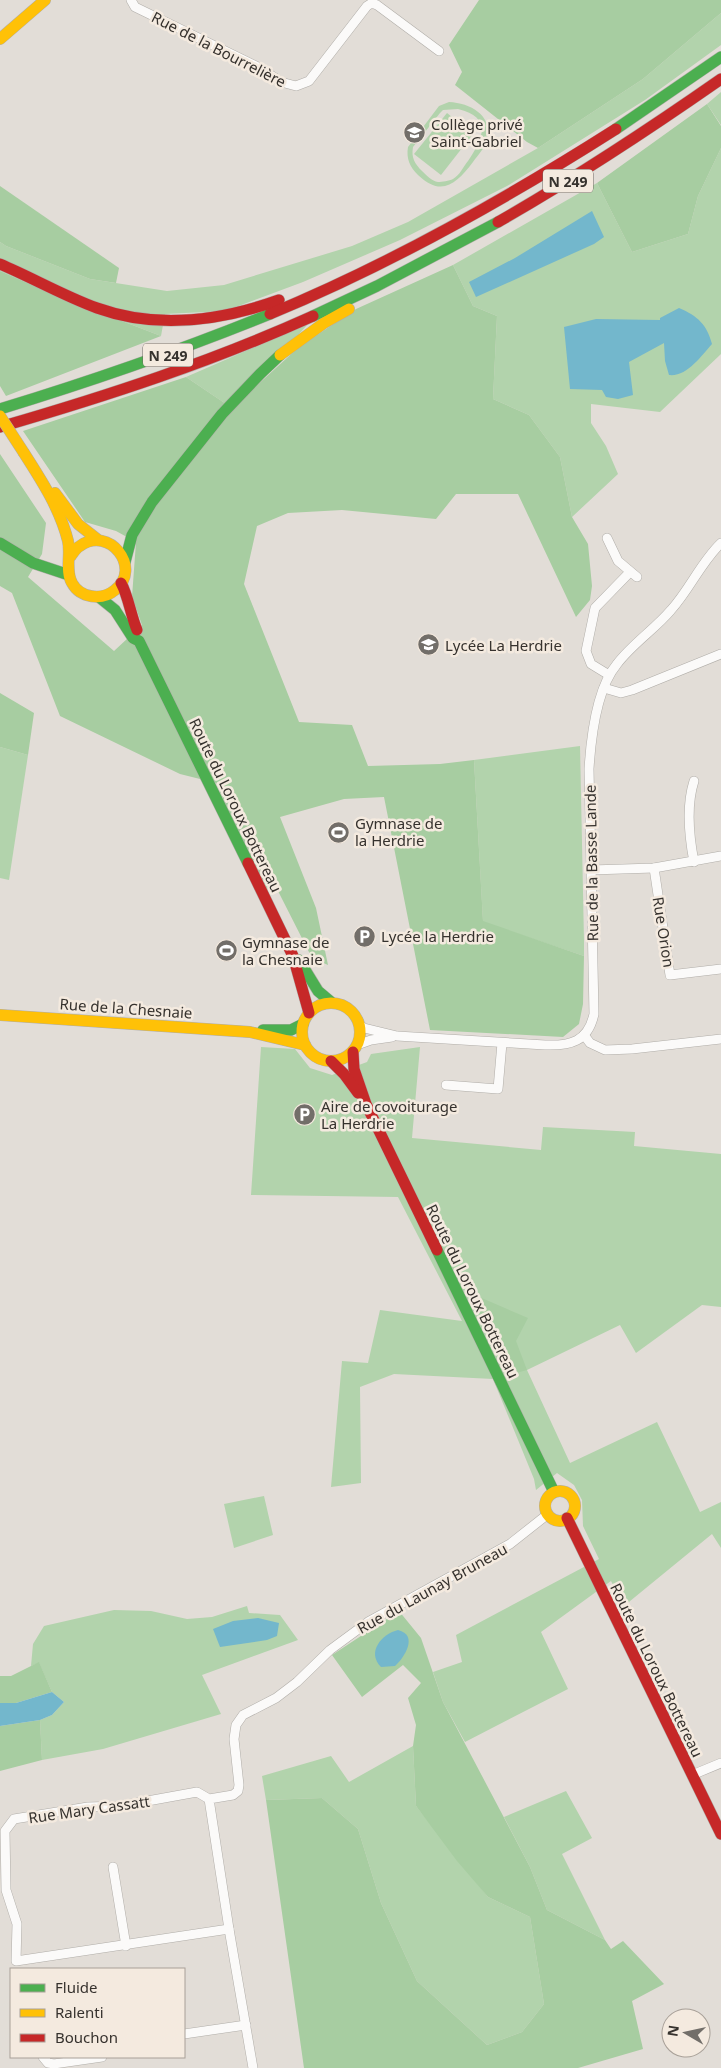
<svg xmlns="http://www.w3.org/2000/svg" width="721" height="2068" font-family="'Noto Sans',sans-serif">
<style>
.green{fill:#b2d3ac;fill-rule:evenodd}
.forest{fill:#a7cda1}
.water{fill:#73b7cc}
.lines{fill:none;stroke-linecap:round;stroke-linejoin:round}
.street-casing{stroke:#b0ada8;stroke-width:10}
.fast-casing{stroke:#b0ada8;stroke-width:12}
.slow-casing{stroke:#b0ada8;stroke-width:12}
.jam-casing{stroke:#b0ada8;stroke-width:12}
.street{stroke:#fbfaf9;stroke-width:9}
.fast{stroke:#4caf50;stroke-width:11}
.slow{stroke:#ffc107;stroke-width:11}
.jam{stroke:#c62828;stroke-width:11}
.slow-bridge-casing{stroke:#b0ada8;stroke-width:12;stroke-linecap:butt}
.slow-bridge{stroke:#ffc107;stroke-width:11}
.labels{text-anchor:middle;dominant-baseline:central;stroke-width:5;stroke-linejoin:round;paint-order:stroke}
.shield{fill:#f4eadf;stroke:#6f6963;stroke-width:1}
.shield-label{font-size:14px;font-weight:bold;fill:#36322e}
.street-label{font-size:15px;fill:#36322e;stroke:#f4eadf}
.poi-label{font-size:15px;fill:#36322e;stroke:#f4eadf;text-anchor:start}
</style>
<rect width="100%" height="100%" fill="#e2ddd7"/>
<g class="green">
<polygon points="721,13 721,45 645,100 507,186 400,240 303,282 225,311 165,314 161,336 62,298 0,271 0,242 6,246 90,279 167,291 224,285 352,246 408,222 538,148 643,79"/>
<polygon points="721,92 721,125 707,104"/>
<path d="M449 102C470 103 493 115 487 139 485 148 478 155 473 162 457 183 442 198 418 175 410 167 406 159 408 147L439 106ZM458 109C493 117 483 139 468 161 463 167 460 175 453 179 449 181 442 182 438 182 432 181 426 175 422 171 415 164 411 158 413 147L440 113 443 110Z"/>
<polygon points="447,113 473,134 441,175 414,154"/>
<polygon points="721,148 721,354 660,412 591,404 591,423 606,446 618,474 572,517 560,457 529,415 493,399 497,316 473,306 453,265 597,183 632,252 688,234 698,196"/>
<polygon points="308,324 232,408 186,377"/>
<polygon points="580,746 584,941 584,956 483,922 474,760"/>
<polygon points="0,747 28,755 9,880 0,878"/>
<polygon points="261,1047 295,1049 310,1068 332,1075 367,1062 371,1054 420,1047 412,1138 541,1150 543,1127 635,1132 634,1146 721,1154 721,1307 702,1305 636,1353 620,1325 527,1370 570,1463 657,1422 700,1512 721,1502 721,1548 712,1534 624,1606 611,1581 541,1632 568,1689 465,1742 443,1702 433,1672 462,1662 456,1635 599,1559 583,1526 582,1500 574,1485 557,1473 536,1490 534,1479 493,1379 394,1374 360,1387 361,1483 331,1487 342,1361 368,1363 380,1310 462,1321 398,1197 251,1195"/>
<polygon points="264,1496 273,1535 234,1548 224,1504"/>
<polygon points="247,1606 249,1613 280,1615 298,1640 202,1675 221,1714 103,1749 42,1760 40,1720 52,1715 64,1702 52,1692 39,1663 31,1666 33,1644 44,1626 114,1610 151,1611 187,1619 212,1617"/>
<polygon points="413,1746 416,1806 488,1897 530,1917 544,2004 522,2032 487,2045 417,1981 381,1903 358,1829 322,1798 266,1800 262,1776 331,1756 349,1782"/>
<polygon points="566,1791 592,1838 562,1854 605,1940 547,1910 530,1867 504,1817"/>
</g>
<g class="forest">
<polygon points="479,0 721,0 721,13 643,79 538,148 527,142 455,85 462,72 449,45"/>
<polygon points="707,104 721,126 721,148 698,196 688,234 632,252 597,183"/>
<polygon points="0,186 119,268 116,283 90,279 6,246 0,242"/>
<polygon points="453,265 473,306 497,316 493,399 529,415 560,457 572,517 588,544 592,586 590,600 576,617 518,494 456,494 436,519 342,510 288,513 257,526 244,584 299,722 352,725 368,766 440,764 474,760 483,921 584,956 583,1004 579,1024 563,1037 430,1030 384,797 344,799 280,817 316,908 328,965 312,958 278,891 264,890 216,783 180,774 60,716 12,593 0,586 0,454 46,523 42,554 28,577 114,651 142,625 132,597 136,542 116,531 85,522 23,431 186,377 232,408 299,347 356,309"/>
<polygon points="0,271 62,298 161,336 6,396 0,386"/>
<polygon points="0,693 34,713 28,755 0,747"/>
<polygon points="470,1293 528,1318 516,1341 527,1370 505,1376"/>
<polygon points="399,1611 421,1638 443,1702 530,1867 547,1910 605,1940 611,1949 623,1941 664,1984 632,2001 643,2049 578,2068 304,2068 266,1800 322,1798 358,1829 381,1903 417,1981 487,2045 522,2032 544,2004 530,1917 488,1897 457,1861 416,1806 413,1746 416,1725 408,1698 421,1683 403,1665 362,1697 332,1655"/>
<polygon points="39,1662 52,1692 16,1703 0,1703 0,1676 11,1676"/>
<polygon points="40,1720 42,1760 0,1771 0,1726"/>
</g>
<g class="water">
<polygon points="592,211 604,237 594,244 476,297 469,282 515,258"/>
<path d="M679 308C698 316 707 325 712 344 701 356 687 377 669 375L665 361 664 343 629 362 633 395 618 399 606 397 602 390 570 389 564 327 596 319 660 320V318Z"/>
<polygon points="258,1618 279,1623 277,1636 267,1640 220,1647 213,1629 233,1621"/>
<path d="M398 1630C419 1635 404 1658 395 1666L381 1667C366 1652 382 1634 398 1630Z"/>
<polygon points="52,1692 64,1702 52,1715 40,1720 0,1726 0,1703 16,1703"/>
</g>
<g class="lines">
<defs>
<g id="street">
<polyline points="131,0 135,7 260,68 281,82 296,86 309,81 367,6 372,3 377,5 439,51"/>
<polyline points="607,538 618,561 637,577"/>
<polyline points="609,675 591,664 586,651 595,608 630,572"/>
<polyline points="604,688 621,693 632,690 721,654"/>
<path d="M694 781C686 806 689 836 694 862"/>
<polyline points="654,868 670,975 721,969"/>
<polyline points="591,870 654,868 721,856"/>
<path d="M360 1025 364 1028 397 1036 545 1045C570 1046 588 1042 594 1014L589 769C591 737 596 689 617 664 632 644 655 629 671 610 690 589 701 562 721 543"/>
<polyline points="584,1035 590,1043 605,1050 632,1049 721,1039"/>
<polyline points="357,1045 371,1040 392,1037"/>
<polyline points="446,1085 498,1089 502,1043"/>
<polyline points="692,1775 721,1763"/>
<polyline points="209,1799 229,1929 16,1961 17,1924 6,1890 5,1831 14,1819 88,1807 120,1806 197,1792 209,1799 233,1795 238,1791 239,1785 234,1739 236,1725 243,1715 276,1698 297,1682 330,1650 368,1622 510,1544 548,1514"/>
<polyline points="113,1867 126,1946"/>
<polyline points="229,1929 253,2068"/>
<polyline points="184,2034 246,2025"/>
<polyline points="43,2057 48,2063 54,2064 102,2057"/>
</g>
<g id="fast">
<polyline points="616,129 721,57"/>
<polyline points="313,316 377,286 498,222"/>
<path d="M0 409C92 381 181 350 270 314"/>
<polyline points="0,543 33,563 69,575"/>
<polyline points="125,562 132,535 152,502 222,414 260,374 280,355"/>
<polyline points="99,597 115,610 133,638 139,641 248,863"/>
<polyline points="299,960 318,991 331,1002"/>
<polyline points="263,1030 291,1030 303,1024"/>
<polyline points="437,1250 554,1492"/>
</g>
<g id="slow">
<polyline points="0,39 45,0"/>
<polyline points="280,355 324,323 349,309"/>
<path d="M24 453C42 481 60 509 68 541 71 555 65 571 72 583 80 598 102 601 115 590 143 568 109 525 80 546 76 548 73 553 70 557"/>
<polyline points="55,493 78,524 97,539"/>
<circle cx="331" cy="1032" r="29"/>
<polyline points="0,1015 250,1032 305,1045"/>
<circle cx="560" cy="1506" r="15"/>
</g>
<g id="jam">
<path d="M498 222C575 178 648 130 721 79"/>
<path d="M0 264C33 278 64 296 97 308 158 330 220 321 279 300"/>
<path d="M270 314C391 264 506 199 616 129"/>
<path d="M0 427C107 396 211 362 313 316"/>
<path d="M121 583C128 595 131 616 137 630"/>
<polyline points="248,863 293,956 309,1013"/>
<polyline points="353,1052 354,1069 366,1104 437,1250"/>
<polyline points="331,1061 344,1074 358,1093"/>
<polyline points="567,1518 721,1834"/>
</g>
</defs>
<use href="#street" class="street-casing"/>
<use href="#fast" class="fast-casing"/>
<use href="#slow" class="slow-casing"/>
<use href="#jam" class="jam-casing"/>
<use href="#street" class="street"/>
<use href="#fast" class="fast"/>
<use href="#slow" class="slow"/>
<use href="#jam" class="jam"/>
<defs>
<polyline id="slow-bridge" points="0,416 24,453"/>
</defs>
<use href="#slow-bridge" class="slow-bridge-casing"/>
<use href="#slow-bridge" class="slow-bridge"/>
</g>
<defs>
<symbol id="school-disc" viewBox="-11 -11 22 22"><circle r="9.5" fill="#726e69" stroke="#f4eadf"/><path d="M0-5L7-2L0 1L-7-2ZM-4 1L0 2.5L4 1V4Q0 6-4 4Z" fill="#fff"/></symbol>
<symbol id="stadium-disc" viewBox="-11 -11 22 22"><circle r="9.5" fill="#726e69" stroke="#f4eadf"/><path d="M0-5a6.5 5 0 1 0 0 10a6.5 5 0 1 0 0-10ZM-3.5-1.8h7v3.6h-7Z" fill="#fff"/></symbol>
<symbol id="parking-disc" viewBox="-11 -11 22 22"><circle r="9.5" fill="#726e69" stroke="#f4eadf"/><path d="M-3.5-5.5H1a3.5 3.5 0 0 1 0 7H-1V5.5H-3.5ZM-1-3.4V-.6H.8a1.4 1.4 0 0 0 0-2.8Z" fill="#fff"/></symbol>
</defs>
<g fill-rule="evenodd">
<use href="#school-disc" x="402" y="120" width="25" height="25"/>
<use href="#school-disc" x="416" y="632" width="25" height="25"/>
<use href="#stadium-disc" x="326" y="820" width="25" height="25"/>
<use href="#parking-disc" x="352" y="924" width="25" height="25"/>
<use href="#stadium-disc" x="214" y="938" width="25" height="25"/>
<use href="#parking-disc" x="292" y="1102" width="25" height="25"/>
</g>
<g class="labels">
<g class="shield">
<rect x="543" y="169.5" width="50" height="23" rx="4"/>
<rect x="143" y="343.5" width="50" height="23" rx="4"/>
</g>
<g class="shield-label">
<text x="568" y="181">N 249</text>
<text x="168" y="355">N 249</text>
</g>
<g class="street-label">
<text transform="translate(219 49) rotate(27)">Rue de la Bourrelière</text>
<text transform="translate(236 805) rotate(64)">Route du Loroux Bottereau</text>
<text transform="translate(591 863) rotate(-91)">Rue de la Basse Lande</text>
<text transform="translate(664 932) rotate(81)">Rue Orion</text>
<text transform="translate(126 1008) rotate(4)">Rue de la Chesnaie</text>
<text transform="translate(473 1291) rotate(64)">Route du Loroux Bottereau</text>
<text transform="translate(432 1588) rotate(-29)">Rue du Launay Bruneau</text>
<text transform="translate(657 1670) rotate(64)">Route du Loroux Bottereau</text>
<text transform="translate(89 1809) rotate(-8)">Rue Mary Cassatt</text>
</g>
<g class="poi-label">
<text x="431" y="124">Collège privé<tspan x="431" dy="17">Saint-Gabriel</tspan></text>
<text x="445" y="645">Lycée La Herdrie</text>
<text x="355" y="823">Gymnase de<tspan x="355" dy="17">la Herdrie</tspan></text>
<text x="381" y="936">Lycée la Herdrie</text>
<text x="242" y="942">Gymnase de<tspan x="242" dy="17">la Chesnaie</tspan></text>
<text x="321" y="1106">Aire de covoiturage<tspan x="321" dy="17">La Herdrie</tspan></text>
</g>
</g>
<rect x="10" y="1968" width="175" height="90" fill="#f4eadf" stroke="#a8a098"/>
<rect x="20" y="1984" width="25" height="8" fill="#4caf50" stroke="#a8a098"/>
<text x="55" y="1993" font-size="15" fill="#36322e">Fluide</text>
<rect x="20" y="2009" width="25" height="8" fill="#ffc107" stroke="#a8a098"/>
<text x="55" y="2018" font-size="15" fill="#36322e">Ralenti</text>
<rect x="20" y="2034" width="25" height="8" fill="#c62828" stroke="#a8a098"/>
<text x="55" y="2043" font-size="15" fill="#36322e">Bouchon</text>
<g transform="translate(686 2033) rotate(279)"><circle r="24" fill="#f4eadf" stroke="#a8a098"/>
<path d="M0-4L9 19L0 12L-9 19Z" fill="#726e69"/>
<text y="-8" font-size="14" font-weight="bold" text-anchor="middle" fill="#36322e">N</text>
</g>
</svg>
